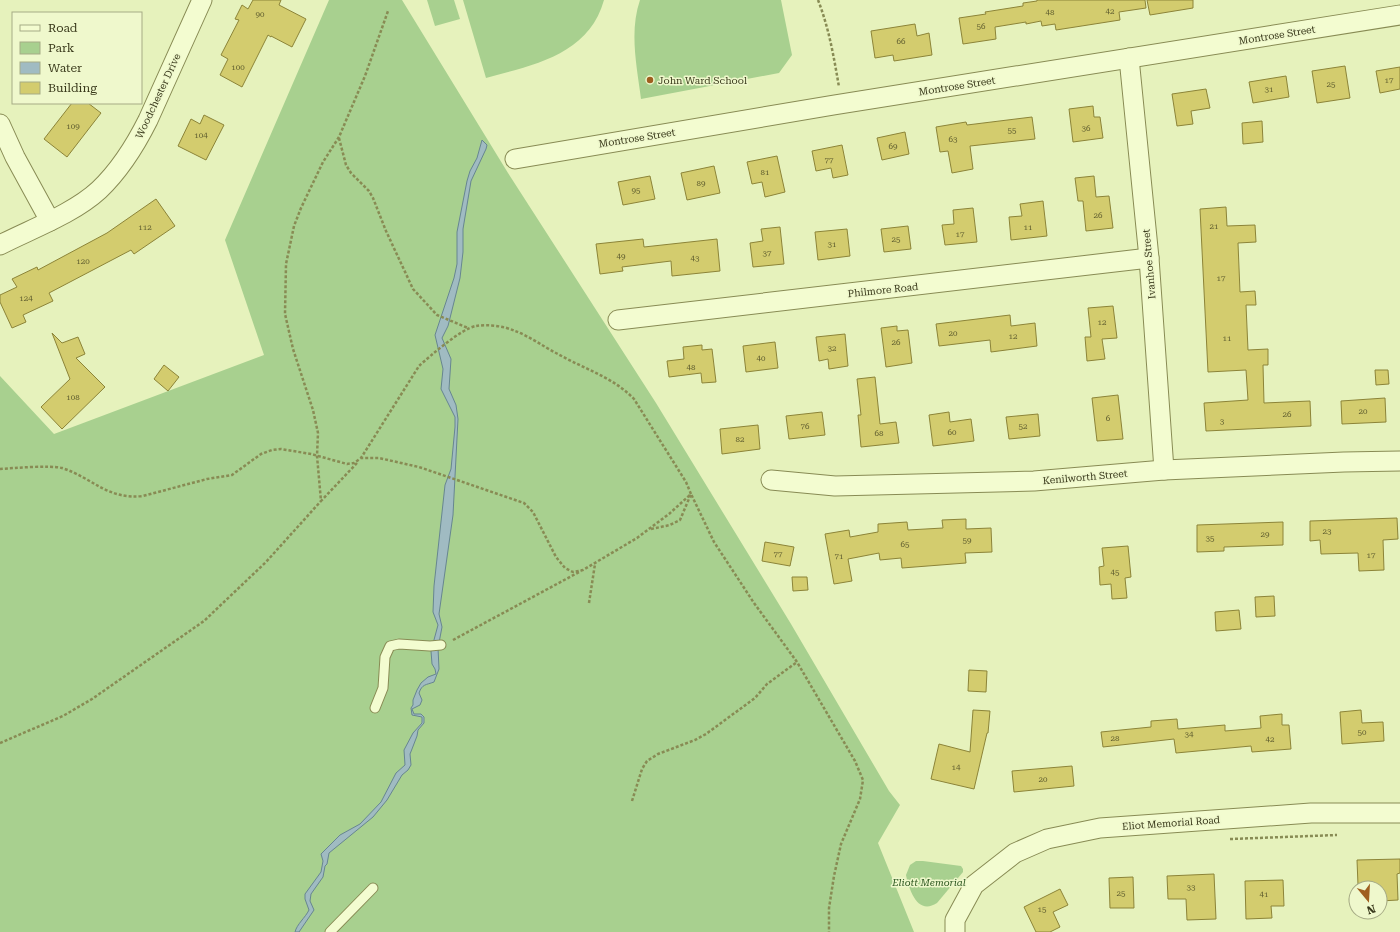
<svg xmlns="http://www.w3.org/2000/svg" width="1400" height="932" font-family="'Roboto Serif',serif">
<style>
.green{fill:#a8d08f}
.water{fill:#a0bbc2;stroke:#678690}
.building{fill:#d3cc6e;stroke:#8c8438}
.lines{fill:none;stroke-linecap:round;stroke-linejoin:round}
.service-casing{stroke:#888b54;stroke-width:11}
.minor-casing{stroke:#888b54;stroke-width:21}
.path{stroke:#888b54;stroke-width:2.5;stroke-dasharray:3 2;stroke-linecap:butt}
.service{stroke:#f3fcd0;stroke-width:9}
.minor{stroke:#f3fcd0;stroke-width:19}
.poi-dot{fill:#9f5f1f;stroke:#eff8cc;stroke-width:1.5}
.labels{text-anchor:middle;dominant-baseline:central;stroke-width:3;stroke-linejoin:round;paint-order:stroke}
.number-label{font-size:8px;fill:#5f5d2f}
.street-label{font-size:10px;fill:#38381a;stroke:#eff8cc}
.poi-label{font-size:10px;fill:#38381a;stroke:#eff8cc;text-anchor:start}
.park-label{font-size:10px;font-style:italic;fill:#2c571f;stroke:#eff8cc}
</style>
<rect width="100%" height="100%" fill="#e6f2bc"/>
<g class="green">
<polygon points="329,0 402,0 508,173 656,403 791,624 889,791 900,805 878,843 914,932 0,932 0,376 54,434 264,355 225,240"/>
<polygon points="427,0 454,0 460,19 435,26"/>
<path d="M463 0H604C589 55 533 65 486 78Z"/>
<path d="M640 0H781L792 55 779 73 641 99C637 67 629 32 640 0Z"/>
<path d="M916 861H923L961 866 963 869V872L937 903C917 916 909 889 906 875L910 865Z"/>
</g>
<path class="water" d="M482 140 487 145 486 149 471 181 463 229V252L460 278 448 326 442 338 451 359 449 389 456 405 458 419 453 515 439 614 442 627 438 648 439 669 434 682C426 685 422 684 419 693L422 700 420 705 412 709 414 714H421L424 717V723L418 730 417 736 412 749 410 754 411 765 408 770 402 775 387 800 373 817 329 853 327 864 325 866 323 877 311 894 310 901 314 910 299 932H295C297 924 305 918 309 910L305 899V894L321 872 323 861 321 854 340 835 360 824 381 802 396 773 405 765 404 750 413 733 422 723V717L412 715 411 708 413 705V700L417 690 421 683 428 677 436 674 435 669 432 664 431 651 438 625 433 612 434 586 445 485 451 469 455 427V417L441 389 443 369 435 335 454 278 457 264V232L467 181 470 171 477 158Z"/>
<g class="building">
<polygon points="253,0 281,0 279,5 306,19 292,47 271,36 271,37 268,35 242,87 220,75 228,59 221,55 239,20 235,19 242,5 248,9"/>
<polygon points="1037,0 1145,0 1146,8 1119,12 1120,20 1056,30 1055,24 1042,26 1041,21 1026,24 1026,22 995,27 996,39 963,44 959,18 986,14 985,12 1023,6 1023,3 1037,1"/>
<polygon points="1147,0 1193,0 1193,8 1150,15"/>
<polygon points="915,24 917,36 929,33 932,55 894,61 893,55 875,58 871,31"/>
<polygon points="1345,66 1350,98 1317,103 1312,71"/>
<polygon points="1400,67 1400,89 1380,93 1376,71"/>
<polygon points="1286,76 1289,97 1253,103 1249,82"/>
<polygon points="1206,89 1210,108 1191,111 1193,124 1177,126 1172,94"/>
<polygon points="72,103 88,103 101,113 67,157 44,139"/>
<polygon points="1093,106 1094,117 1100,117 1103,138 1073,142 1069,109"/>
<polygon points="204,115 224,125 206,160 178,146 191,119 200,124"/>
<polygon points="1032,117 1035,139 970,146 973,169 952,173 948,151 940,152 936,127 966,122 967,125"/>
<polygon points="1262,121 1263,142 1243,144 1242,123"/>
<polygon points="905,132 909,154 882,160 877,138"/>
<polygon points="842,145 848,175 833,178 831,168 816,171 812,151"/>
<polygon points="777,156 785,192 765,197 762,182 752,184 747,162"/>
<polygon points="714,166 720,193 687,200 681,173"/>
<polygon points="650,176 655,199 623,205 618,182"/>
<polygon points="1094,176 1096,197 1109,196 1113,228 1086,231 1083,201 1078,201 1075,178"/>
<polygon points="156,199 175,226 134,254 131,250 49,293 53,301 23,315 26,322 12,328 0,302 0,295 17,287 12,279 37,267 38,270 107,233"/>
<polygon points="1043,201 1047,236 1011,240 1009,217 1022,216 1020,204"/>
<polygon points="1226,207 1227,226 1255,225 1256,242 1238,243 1240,292 1255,291 1256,305 1246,305 1248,350 1268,349 1268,365 1263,365 1264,403 1310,401 1311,426 1206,431 1204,403 1248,400 1246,370 1208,372 1200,209"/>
<polygon points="973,208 977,242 945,245 942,225 954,224 953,210"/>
<polygon points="908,226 911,249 884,252 881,229"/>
<polygon points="780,227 784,264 753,267 750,243 763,241 761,229"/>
<polygon points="847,229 850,256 818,260 815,232"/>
<polygon points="643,239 644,247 717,239 720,271 672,276 671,261 622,267 623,271 600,274 596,244"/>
<polygon points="1113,306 1117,338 1102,339 1105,359 1087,361 1085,337 1091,337 1088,308"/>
<polygon points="1010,315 1011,326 1035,323 1037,346 991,352 990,340 939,346 936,324"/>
<polygon points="897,326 897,331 908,330 912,363 886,367 881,328"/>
<polygon points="52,333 62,343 78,337 85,354 76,358 105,387 62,429 41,407 70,379"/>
<polygon points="845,334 848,366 829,369 828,359 819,361 816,337"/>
<polygon points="775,342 778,368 746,372 743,346"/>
<polygon points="702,345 702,350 712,349 716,382 702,383 701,373 669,377 667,361 684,359 683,347"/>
<polygon points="164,365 179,377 168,391 154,379"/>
<polygon points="1375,370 1388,370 1389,384 1376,385"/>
<polygon points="875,377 880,424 896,422 899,443 861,447 858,415 861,415 857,379"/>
<polygon points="1118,395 1123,439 1097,441 1092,398"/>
<polygon points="1385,398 1386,422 1342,424 1341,401"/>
<polygon points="822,412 825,435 789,439 786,416"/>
<polygon points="949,412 950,422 971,419 974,441 933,446 929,415"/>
<polygon points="1038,414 1040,436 1009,439 1006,417"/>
<polygon points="758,425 760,449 722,454 720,429"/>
<polygon points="1397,518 1398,539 1383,540 1384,570 1359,571 1358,553 1321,554 1320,540 1310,541 1310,521"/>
<polygon points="966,519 966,529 991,528 992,552 965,553 966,563 902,568 901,558 880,560 879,553 848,559 852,581 834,584 825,534 849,530 850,537 878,532 878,524 907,522 908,530 943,528 942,520"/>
<polygon points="1283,522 1283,545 1224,547 1224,551 1197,552 1197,525"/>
<polygon points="765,542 794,547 790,566 762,561"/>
<polygon points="1128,546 1131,577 1125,578 1127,598 1112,599 1111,584 1100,585 1099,567 1104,566 1102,548"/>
<polygon points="792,577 807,577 808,590 793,591"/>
<polygon points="1274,596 1275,616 1256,617 1255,597"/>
<polygon points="1239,610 1241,629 1216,631 1215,612"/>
<polygon points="969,670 987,671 986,692 968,691"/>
<polygon points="973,710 990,711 988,733 987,733 974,789 931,779 939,744 970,752"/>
<polygon points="1361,710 1362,723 1383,722 1384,741 1342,744 1340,712"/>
<polygon points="1282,714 1282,725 1289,725 1291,749 1252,752 1251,746 1176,753 1174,739 1103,747 1101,732 1151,727 1151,721 1177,719 1178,729 1225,725 1225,731 1261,728 1260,716"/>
<polygon points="1072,766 1074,786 1014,792 1012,771"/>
<polygon points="1400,859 1400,873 1397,874 1398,900 1380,901 1380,888 1374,888 1374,885 1358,885 1357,860"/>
<polygon points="1214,874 1216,919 1187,920 1186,899 1168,899 1167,876"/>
<polygon points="1133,877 1134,908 1110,908 1109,878"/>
<polygon points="1283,880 1284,906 1271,906 1272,918 1246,919 1245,881"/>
<polygon points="1060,889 1068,905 1053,912 1060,927 1050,932 1036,932 1024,907"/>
</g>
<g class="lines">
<defs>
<g id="service">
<polyline points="375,708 383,688 385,657 390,646 399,644 430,646 441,645"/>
<polyline points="330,932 373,888"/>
</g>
<g id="minor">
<polyline points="1129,58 1149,258 1164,470"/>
<polyline points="0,124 15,157 50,221"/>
<polyline points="515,159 834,105 1400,15"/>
<path d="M0 245C31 229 73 214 99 190 120 170 135 146 148 120L202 0"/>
<polyline points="618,320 1149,258"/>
<polyline points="771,480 835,486 1034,481 1164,470 1344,462 1400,461"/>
<polyline points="955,932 955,920 974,885 1015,853 1047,839 1100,828 1311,813 1400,813"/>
</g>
</defs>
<use href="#service" class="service-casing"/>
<use href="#minor" class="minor-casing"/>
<g class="path">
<path d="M818 0C829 28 834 58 839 87"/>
<polyline points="339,138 346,165 351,173 369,191 373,198 386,231 413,289 437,315 468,328"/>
<polyline points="357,463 321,501 317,456 318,433 313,410 293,349 285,314 286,264 294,226 301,208 323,162 339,137 365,76 388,11"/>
<path d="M0 469C15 468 49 465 62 468 93 478 107 500 143 496L207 479 232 475 261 454 272 450 281 449 311 454 347 464 354 463 361 458 419 366C430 356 462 328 476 326 488 324 504 326 515 331 529 336 544 347 558 354 584 369 613 377 634 399L686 482 691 494 669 514 637 538 583 570 573 572 565 568 556 557 533 512 524 503 419 467 379 458H361"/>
<polyline points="651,529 670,525 680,520 691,494 714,542 754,603 797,662 855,761 863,780 860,799 841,844 834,876 829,908 829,932"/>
<polyline points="589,603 595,564"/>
<polyline points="453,640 581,571"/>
<polyline points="0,743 63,716 92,699 204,621 266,562 321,501"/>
<polyline points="632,801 642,769 647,761 658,754 695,740 706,734 755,698 767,684 797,662"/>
<polyline points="1230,839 1337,835"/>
</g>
<use href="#service" class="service"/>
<use href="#minor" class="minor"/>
</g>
<circle class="poi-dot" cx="650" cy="80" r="4"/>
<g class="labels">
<g class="number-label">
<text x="1110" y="11">42</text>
<text x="1050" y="12">48</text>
<text x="260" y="14">90</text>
<text x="981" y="26">56</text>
<text x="901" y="41">66</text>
<text x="238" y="67">100</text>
<text x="1389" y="80">17</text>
<text x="1331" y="84">25</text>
<text x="1269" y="89">31</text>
<text x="73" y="126">109</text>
<text x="1086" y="128">36</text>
<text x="1012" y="130">55</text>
<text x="201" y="135">104</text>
<text x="953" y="139">63</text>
<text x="893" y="146">69</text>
<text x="829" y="160">77</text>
<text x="765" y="172">81</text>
<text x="701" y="183">89</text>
<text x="636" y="190">95</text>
<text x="1098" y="215">26</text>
<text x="1214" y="226">21</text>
<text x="145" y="227">112</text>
<text x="1028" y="227">11</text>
<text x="960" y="234">17</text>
<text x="896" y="239">25</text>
<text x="832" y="244">31</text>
<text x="767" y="253">37</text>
<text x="621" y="256">49</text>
<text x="695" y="258">43</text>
<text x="83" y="261">120</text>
<text x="1221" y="278">17</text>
<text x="26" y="298">124</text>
<text x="1102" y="322">12</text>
<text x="953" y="333">20</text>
<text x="1013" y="336">12</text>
<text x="1227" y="338">11</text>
<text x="896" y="342">26</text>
<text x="832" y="348">32</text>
<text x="761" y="358">40</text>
<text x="691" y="367">48</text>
<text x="73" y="397">108</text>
<text x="1363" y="411">20</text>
<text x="1287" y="414">26</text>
<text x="1108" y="418">6</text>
<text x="1222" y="421">3</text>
<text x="805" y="426">76</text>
<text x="1023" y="426">52</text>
<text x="952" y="432">60</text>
<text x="879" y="433">68</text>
<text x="740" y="439">82</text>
<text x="1327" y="531">23</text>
<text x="1265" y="534">29</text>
<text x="1210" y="538">35</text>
<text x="967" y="540">59</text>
<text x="905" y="544">65</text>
<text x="778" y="554">77</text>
<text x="1371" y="555">17</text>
<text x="839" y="556">71</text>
<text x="1115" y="572">45</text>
<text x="1362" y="732">50</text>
<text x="1189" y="734">34</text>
<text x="1115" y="738">28</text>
<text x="1270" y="739">42</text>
<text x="956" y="767">14</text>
<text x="1043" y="779">20</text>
<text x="1191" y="887">33</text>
<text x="1121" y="893">25</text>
<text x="1264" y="894">41</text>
<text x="1042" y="909">15</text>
</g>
<g class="street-label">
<text transform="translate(1277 35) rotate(-9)">Montrose Street</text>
<text transform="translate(957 86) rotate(-9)">Montrose Street</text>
<text transform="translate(158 96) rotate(-65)">Woodchester Drive</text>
<text transform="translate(637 138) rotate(-9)">Montrose Street</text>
<text transform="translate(1149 264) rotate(-95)">Ivanhoe Street</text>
<text transform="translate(883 290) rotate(-6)">Philmore Road</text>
<text transform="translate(1085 477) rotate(-5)">Kenilworth Street</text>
<text transform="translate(1171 823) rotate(-4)">Eliot Memorial Road</text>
</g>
<g class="poi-label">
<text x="658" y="80">John Ward School</text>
</g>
<g class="park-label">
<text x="929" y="882">Eliott Memorial</text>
</g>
</g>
<rect x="12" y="12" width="130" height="92" fill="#eff8cc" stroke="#a6ab85"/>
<rect x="20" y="25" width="20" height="6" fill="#f3fcd0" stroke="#a6ab85"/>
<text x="48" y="32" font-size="12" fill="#38381a">Road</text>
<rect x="20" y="42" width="20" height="12" fill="#a8d08f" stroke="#a6ab85"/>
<text x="48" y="52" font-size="12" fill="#38381a">Park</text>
<rect x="20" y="62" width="20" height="12" fill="#a0bbc2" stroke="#a6ab85"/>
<text x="48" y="72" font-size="12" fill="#38381a">Water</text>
<rect x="20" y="82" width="20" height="12" fill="#d3cc6e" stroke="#a6ab85"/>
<text x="48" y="92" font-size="12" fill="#38381a">Building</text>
<g transform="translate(1368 900) rotate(162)"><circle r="19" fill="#eff8cc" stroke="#a6ab85"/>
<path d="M0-3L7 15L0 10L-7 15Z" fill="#9f5f1f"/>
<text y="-6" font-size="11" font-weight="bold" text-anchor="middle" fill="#38381a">N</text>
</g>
</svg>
